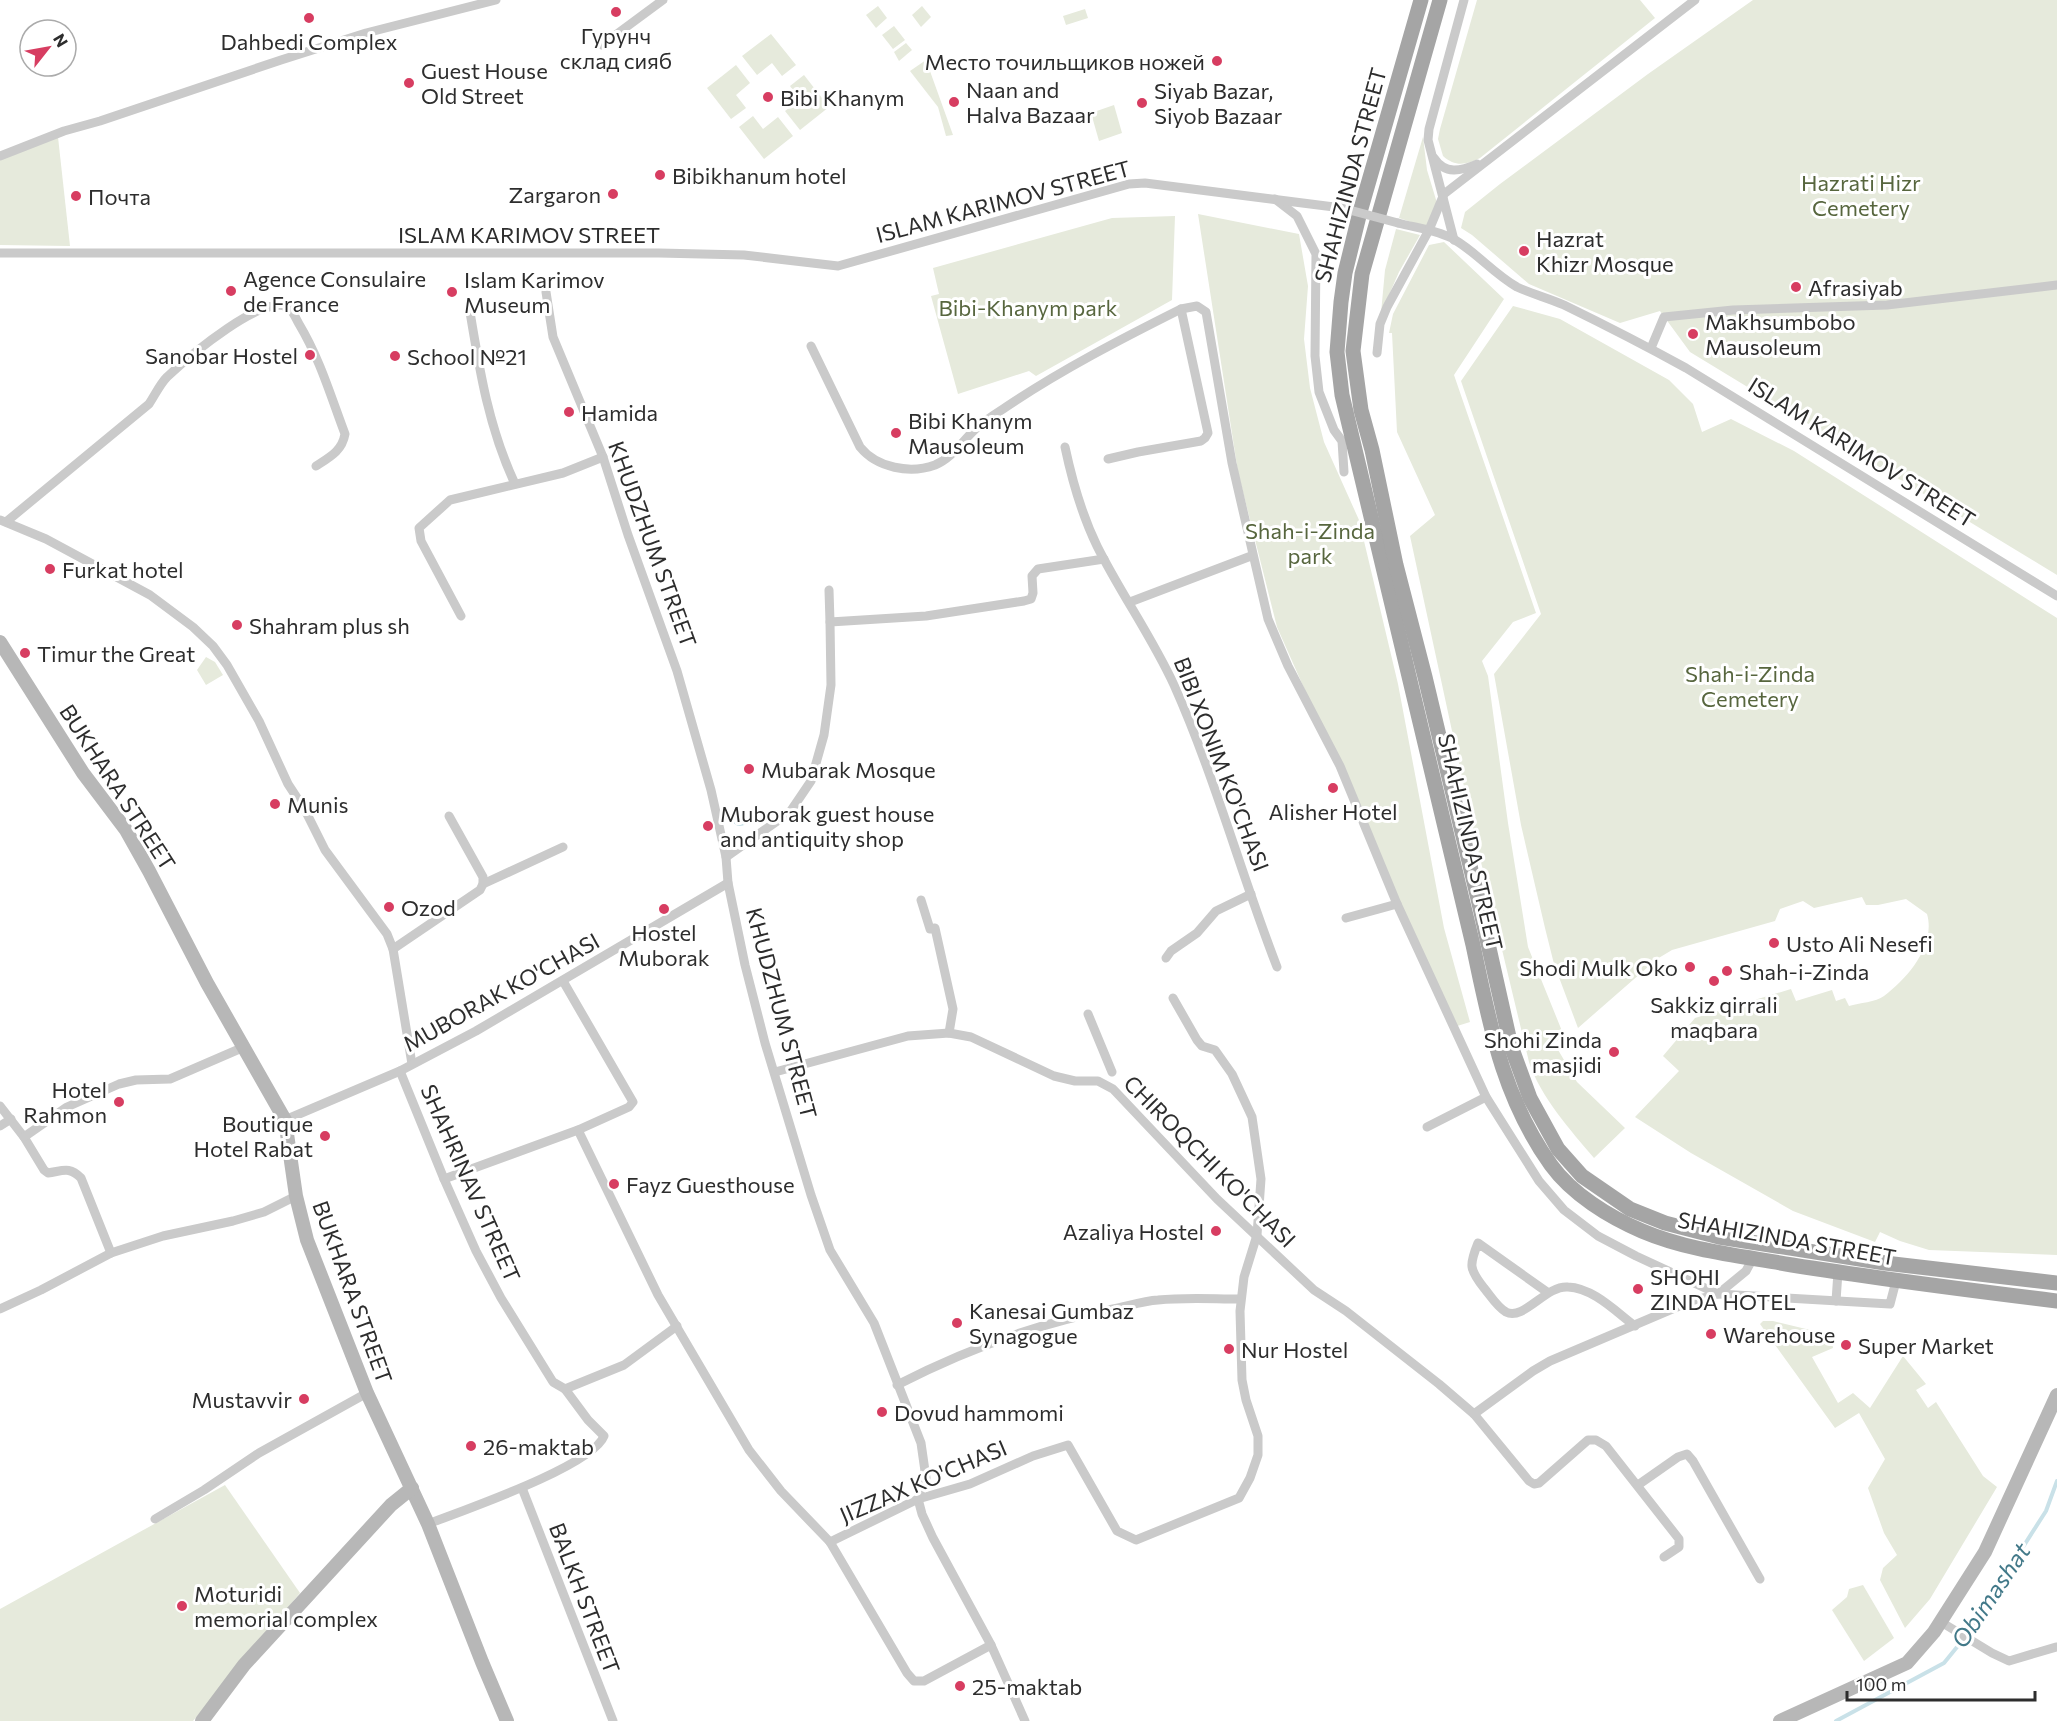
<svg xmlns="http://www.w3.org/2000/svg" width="2057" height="1721" font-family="Commissioner,sans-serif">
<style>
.green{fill:#e6eadc}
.water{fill:#c9e1e8}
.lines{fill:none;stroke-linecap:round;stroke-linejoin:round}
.stream{stroke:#c9e1e8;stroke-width:4}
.street{stroke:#cacaca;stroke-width:9}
.secondary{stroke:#b7b7b7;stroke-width:14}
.primary{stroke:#a5a5a5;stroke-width:15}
.street-bridge{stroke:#cacaca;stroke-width:9}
.poi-dot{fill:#d73d61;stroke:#fff;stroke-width:2}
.labels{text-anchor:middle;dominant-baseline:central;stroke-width:6;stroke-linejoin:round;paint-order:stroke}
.poi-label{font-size:22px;fill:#2d2d2d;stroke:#fff;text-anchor:start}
.street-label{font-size:22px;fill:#2d2d2d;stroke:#fff}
.park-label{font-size:22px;fill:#57663e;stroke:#fff}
.water-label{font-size:24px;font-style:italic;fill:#427989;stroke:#fff}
</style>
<rect width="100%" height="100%" fill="#fff"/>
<g class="green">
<path d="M1477 0H1640L1655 18 1480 158C1466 165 1455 167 1443 156L1438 139 1440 129Z"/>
<polygon points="1753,0 2057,0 2057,575 1690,352 1660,311 1620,323 1529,284 1472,235 1461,228 1465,212 1500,184 1648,74"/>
<polygon points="878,6 887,18 876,28 866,15"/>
<polygon points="922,6 931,17 921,27 912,15"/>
<polygon points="1085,9 1088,18 1066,25 1063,16"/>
<polygon points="894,26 905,40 893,49 882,35"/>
<polygon points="771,34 796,65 782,76 772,63 757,75 742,56"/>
<polygon points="906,43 912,50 899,61 894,52"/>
<polygon points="926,60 953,135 946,136 938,107 910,71"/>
<polygon points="736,65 750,83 736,95 746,108 731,119 707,88"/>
<polygon points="804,75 829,107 800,130 785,111 800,100 790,86"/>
<polygon points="1114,105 1122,133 1099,141 1091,113"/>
<polygon points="753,116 763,129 778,117 793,136 764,159 739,127"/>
<polygon points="58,137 70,246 0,245 0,160"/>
<polygon points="1423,137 1427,170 1437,203 1426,227 1399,218"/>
<polygon points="1198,214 1299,234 1308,286 1304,339 1310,388 1324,442 1359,520 1398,684 1444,928 1470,1022 1454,1027 1277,627 1238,472"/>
<polygon points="1175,216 1172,300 1036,376 1029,371 958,394 931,296 939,294 933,268 1112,218"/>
<polygon points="1396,229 1420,235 1399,272 1381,313 1385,270"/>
<path d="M1444 242 1504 299 1454 375 1536 613 1513 622 1482 661 1488 676 1508 823 1528 947 1564 1036 1554 1043 1577 1082 1625 1128 1594 1158C1571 1131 1540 1096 1529 1062L1474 833 1410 536 1435 515 1397 432 1392 333H1389L1393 314 1429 245Z"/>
<path d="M1513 306 1560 319 1669 380 1693 404 1702 432 1731 419 1794 451 2057 618V1255L1929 1250 1900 1241 1880 1232 1875 1242 1793 1211 1691 1153 1635 1117 1679 1071 1663 1056 1695 1018 1791 989 1796 1001 1832 990 1836 1001 1845 998 1849 1006C1859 1003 1876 1002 1884 996 1908 978 1936 945 1927 914L1906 899 1878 905H1866L1862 897 1814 908 1803 901 1780 909 1775 921 1672 950 1657 959 1578 1028 1554 964 1545 928 1521 825 1494 674 1541 614 1461 381Z"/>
<polygon points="206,657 215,662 223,675 206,685 197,670"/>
<polygon points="1763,1321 1773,1321 1831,1335 1833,1348 1812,1357 1838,1403 1853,1393 1870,1408 1903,1356 1926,1384 1916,1390 1928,1408 1936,1402 1983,1476 1997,1487 1930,1599 1905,1628 1880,1580 1883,1568 1897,1555 1884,1533 1868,1488 1885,1459 1859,1413 1835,1428 1760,1324"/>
<polygon points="225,1485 300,1593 193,1721 0,1721 0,1609"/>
<polygon points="1863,1585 1894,1638 1864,1661 1832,1610 1847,1597 1849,1589"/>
</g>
<circle class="water" cx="740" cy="818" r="8"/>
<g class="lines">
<polyline class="stream" points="1836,1721 1944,1663 1966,1636 2046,1511 2057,1481"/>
<g class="street">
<polyline points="602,45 663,0"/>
<polyline points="0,156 64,131 100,121 281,60 366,33 496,0"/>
<path d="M1434 158C1445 175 1461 171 1477 164"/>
<polyline points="1275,199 1297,216 1316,254 1315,356 1319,392 1334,430 1342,441 1344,472"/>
<path d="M1398 223C1416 228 1438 230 1455 240 1477 253 1494 274 1517 287 1532 294 1548 298 1564 305 1605 325 1646 346 1686 368L2057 596"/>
<polyline points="1454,240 1428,140 1429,129 1464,0"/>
<polyline points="0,253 659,253 744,255 838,266 1129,184 1145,183 1342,208"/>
<polyline points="546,292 553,337 603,457 628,535 677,671 711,790 726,857 728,883 745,965 765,1043 811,1195 830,1250 874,1323 921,1443 926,1478 918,1499 922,1514 933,1538 991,1645 1025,1721"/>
<path d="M470 312C480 373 489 428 515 484"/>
<path d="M811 346 860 447C877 468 910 474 935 465 954 457 964 438 979 426 987 419 997 413 1006 407 1061 370 1121 339 1181 309L1197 306 1206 312 1232 463 1268 619 1288 666 1340 766 1397 904 1486 1097 1539 1181 1564 1210 1598 1236 1636 1256 1718 1294 1890 1304 1896 1281"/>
<polyline points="1651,348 1664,317 1733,310 1887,305 2057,285"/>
<polyline points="1377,353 1380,324 1387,307 1429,230 1444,194 1695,0"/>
<path d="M1065 447C1072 480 1082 515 1097 546 1121 594 1152 637 1174 685 1215 777 1241 874 1277 967"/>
<polyline points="1108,459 1138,452 1201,441 1205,438 1208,433 1181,309"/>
<polyline points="0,520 46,539 150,595 193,627 213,646 227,665 259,721 288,784 305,810 325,850 387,934 393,949 412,1064"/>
<path d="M6 522 149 404C155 395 160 384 167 377 185 360 268 288 290 309 294 313 296 319 299 324 320 359 331 397 345 434 342 451 330 457 316 466"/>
<polyline points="829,590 830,622 926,616 1024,601 1031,599 1033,593 1032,576 1038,569 1104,559"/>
<polyline points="1130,602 1251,556"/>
<polyline points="461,616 421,541 419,528 450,500 563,473 603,457"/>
<polyline points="726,857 790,812 811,781 824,735 831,685 830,622"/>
<polyline points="483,884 563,847"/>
<polyline points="921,900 930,929 935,928 953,1009 949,1033"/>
<polyline points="1346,918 1397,904"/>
<polyline points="393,949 480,890 483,884 483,877 449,816"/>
<polyline points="1166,958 1171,951 1197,933 1216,911 1251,894"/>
<polyline points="1088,1014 1112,1072"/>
<path d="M400 1071 444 1179 476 1251 501 1298 553 1382 565 1389 588 1420 604 1436C593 1466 461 1511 428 1524"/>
<polyline points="775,1072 908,1036 949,1033 971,1037 1054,1076 1075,1081 1098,1081 1113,1089 1217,1199 1314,1290 1346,1311 1439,1384 1474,1414 1529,1481 1534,1484 1539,1483 1588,1440 1596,1440 1606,1446 1679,1539 1679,1547 1664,1557"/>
<path d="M0 1106 24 1137 44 1170 48 1173C63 1171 69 1166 81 1178L111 1253"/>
<polyline points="285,1120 400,1071 476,1031 728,883"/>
<polyline points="0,1126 11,1119"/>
<polyline points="1427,1127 1486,1097"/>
<polyline points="578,1130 658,1295 749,1450 781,1491 830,1542 907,1673 914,1681 924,1681 991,1645"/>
<polyline points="24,1137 67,1107 119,1084 136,1080 170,1079 244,1047"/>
<polyline points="444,1179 578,1130 629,1107 633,1102 563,981"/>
<path d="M1547 1292 1478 1243C1469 1265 1469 1269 1484 1288 1490 1295 1497 1307 1506 1312 1524 1321 1546 1285 1568 1287 1593 1288 1615 1311 1635 1326"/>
<polyline points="1836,1301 1838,1272"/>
<polyline points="0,1309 41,1290 111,1253 163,1236 233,1221 264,1212 296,1196"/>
<path d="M897 1385C965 1350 1038 1323 1113 1309 1128 1306 1143 1301 1158 1300 1185 1297 1213 1299 1240 1299"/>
<polyline points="565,1389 624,1365 677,1326"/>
<polyline points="1474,1414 1533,1371 1550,1361 1691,1301 1718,1294 1746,1271 1753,1258"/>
<polyline points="1638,1485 1678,1457 1687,1454 1693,1461 1760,1579"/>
<polyline points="522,1488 613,1721"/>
<polyline points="155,1519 204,1490 259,1453 367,1393"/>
<polyline points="830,1542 918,1499 970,1484 1033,1456 1068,1445 1117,1531 1136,1540 1239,1498 1250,1478 1258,1455 1258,1436 1246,1400 1242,1380 1240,1311 1244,1277 1257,1235 1261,1179 1252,1117 1232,1074 1215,1050 1202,1046 1197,1040 1173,998"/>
<polyline points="1941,1622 1992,1653 2009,1661 2056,1647"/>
</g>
<g class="secondary">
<polyline points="0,642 83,773 126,830 149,871 207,983 285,1120 296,1196 307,1240 367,1393 428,1524 482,1662 507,1721"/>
<polyline points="202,1721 244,1665 391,1505 412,1488"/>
<polyline points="1780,1721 1907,1663 1934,1632 1985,1552 2057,1395"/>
</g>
<g class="primary">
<path d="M1421 0 1360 212 1345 273 1341 302 1337 352 1342 395 1473 945C1490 1025 1502 1096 1551 1165 1572 1194 1609 1217 1642 1231 1689 1251 1742 1256 1792 1265 1880 1279 1968 1290 2057 1301"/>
<polyline points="1440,0 1362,274 1353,351 1361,410 1372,450 1396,565 1425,677 1478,899 1511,1046 1530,1098 1558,1149 1582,1176 1630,1209 1665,1223 1719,1237 1885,1263 2057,1283"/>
</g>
<polyline class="street-bridge" points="1342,208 1398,223"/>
</g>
<g class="poi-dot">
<circle cx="616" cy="12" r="6"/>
<circle cx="309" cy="18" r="6"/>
<circle cx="1217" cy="61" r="6"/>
<circle cx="409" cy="83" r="6"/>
<circle cx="768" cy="97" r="6"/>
<circle cx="954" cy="102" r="6"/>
<circle cx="1142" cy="103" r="6"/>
<circle cx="660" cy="175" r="6"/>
<circle cx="613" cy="194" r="6"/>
<circle cx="76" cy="196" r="6"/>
<circle cx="1524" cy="251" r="6"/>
<circle cx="1796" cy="287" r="6"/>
<circle cx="231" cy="291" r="6"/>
<circle cx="452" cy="292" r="6"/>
<circle cx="1693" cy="334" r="6"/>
<circle cx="310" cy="355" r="6"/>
<circle cx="395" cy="356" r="6"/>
<circle cx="569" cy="412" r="6"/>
<circle cx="896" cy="433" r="6"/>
<circle cx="50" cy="569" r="6"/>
<circle cx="237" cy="625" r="6"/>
<circle cx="25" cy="653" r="6"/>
<circle cx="749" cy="769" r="6"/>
<circle cx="1333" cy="788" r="6"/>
<circle cx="275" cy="804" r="6"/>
<circle cx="708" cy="826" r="6"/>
<circle cx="389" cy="907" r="6"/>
<circle cx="664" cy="909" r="6"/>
<circle cx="1774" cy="943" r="6"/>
<circle cx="1690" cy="967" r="6"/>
<circle cx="1727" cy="971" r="6"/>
<circle cx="1714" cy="981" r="6"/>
<circle cx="1614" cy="1052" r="6"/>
<circle cx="119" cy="1102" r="6"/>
<circle cx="325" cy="1136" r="6"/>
<circle cx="614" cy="1184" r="6"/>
<circle cx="1216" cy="1231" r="6"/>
<circle cx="1638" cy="1289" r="6"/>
<circle cx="957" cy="1323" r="6"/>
<circle cx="1711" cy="1334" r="6"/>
<circle cx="1846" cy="1345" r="6"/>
<circle cx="1229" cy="1349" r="6"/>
<circle cx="304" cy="1399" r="6"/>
<circle cx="882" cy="1412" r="6"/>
<circle cx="471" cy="1446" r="6"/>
<circle cx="182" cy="1606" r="6"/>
<circle cx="960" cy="1686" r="6"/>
</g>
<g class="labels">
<g class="poi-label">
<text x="616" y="35" text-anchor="middle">Гурунч<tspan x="616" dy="25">склад сияб</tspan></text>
<text x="309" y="41" text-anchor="middle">Dahbedi Complex</text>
<text x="1205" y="61" text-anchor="end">Место точильщиков ножей</text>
<text x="421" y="70">Guest House<tspan x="421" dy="25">Old Street</tspan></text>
<text x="966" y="89">Naan and<tspan x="966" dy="25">Halva Bazaar</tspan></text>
<text x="1154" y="90">Siyab Bazar,<tspan x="1154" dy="25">Siyob Bazaar</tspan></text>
<text x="780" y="97">Bibi Khanym</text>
<text x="672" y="175">Bibikhanum hotel</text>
<text x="601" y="194" text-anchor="end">Zargaron</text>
<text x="88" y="196">Почта</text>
<text x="1536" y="238">Hazrat<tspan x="1536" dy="25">Khizr Mosque</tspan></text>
<text x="243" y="278">Agence Consulaire<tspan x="243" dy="25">de France</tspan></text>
<text x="464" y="279">Islam Karimov<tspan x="464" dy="25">Museum</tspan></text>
<text x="1808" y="287">Afrasiyab</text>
<text x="1705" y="321">Makhsumbobo<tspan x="1705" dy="25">Mausoleum</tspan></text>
<text x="298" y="355" text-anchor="end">Sanobar Hostel</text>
<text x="407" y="356">School №21</text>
<text x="581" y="412">Hamida</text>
<text x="908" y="420">Bibi Khanym<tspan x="908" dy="25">Mausoleum</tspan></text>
<text x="62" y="569">Furkat hotel</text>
<text x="249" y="625">Shahram plus sh</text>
<text x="37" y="653">Timur the Great</text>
<text x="761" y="769">Mubarak Mosque</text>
<text x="287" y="804">Munis</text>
<text x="1333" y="811" text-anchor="middle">Alisher Hotel</text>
<text x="720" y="813">Muborak guest house<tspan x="720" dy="25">and antiquity shop</tspan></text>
<text x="401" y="907">Ozod</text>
<text x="664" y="932" text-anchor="middle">Hostel<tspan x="664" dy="25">Muborak</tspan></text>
<text x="1786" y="943">Usto Ali Nesefi</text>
<text x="1678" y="967" text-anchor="end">Shodi Mulk Oko</text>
<text x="1739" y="971">Shah-i-Zinda</text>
<text x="1714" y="1004" text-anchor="middle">Sakkiz qirrali<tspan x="1714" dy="25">maqbara</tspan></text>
<text x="1602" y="1039" text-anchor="end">Shohi Zinda<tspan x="1602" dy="25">masjidi</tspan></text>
<text x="107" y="1089" text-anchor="end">Hotel<tspan x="107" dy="25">Rahmon</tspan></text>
<text x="313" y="1123" text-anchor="end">Boutique<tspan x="313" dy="25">Hotel Rabat</tspan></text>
<text x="626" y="1184">Fayz Guesthouse</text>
<text x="1204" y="1231" text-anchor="end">Azaliya Hostel</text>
<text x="1650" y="1276">SHOHI<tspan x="1650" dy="25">ZINDA HOTEL</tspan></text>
<text x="969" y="1310">Kanesai Gumbaz<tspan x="969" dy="25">Synagogue</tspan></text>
<text x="1723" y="1334">Warehouse</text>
<text x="1858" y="1345">Super Market</text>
<text x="1241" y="1349">Nur Hostel</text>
<text x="292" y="1399" text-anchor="end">Mustavvir</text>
<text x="894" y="1412">Dovud hammomi</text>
<text x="483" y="1446">26-maktab</text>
<text x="194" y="1593">Moturidi<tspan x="194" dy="25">memorial complex</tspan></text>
<text x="972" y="1686">25-maktab</text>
</g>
<g class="street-label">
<text transform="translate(1350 175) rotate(-75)">SHAHIZINDA STREET</text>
<text transform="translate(1003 201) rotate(-15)">ISLAM KARIMOV STREET</text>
<text x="529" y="234">ISLAM KARIMOV STREET</text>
<text transform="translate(1862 452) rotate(32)">ISLAM KARIMOV STREET</text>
<text transform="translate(653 544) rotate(70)">KHUDZHUM STREET</text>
<text transform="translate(1222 764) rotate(69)">BIBI XONIM KO'CHASI</text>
<text transform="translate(118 787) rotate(57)">BUKHARA STREET</text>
<text transform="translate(1471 842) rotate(77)">SHAHIZINDA STREET</text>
<text transform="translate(501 992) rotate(-29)">MUBORAK KO'CHASI</text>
<text transform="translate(782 1013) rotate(75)">KHUDZHUM STREET</text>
<text transform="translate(1210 1161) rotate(45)">CHIROQCHI KO'CHASI</text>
<text transform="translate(471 1183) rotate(66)">SHAHRINAV STREET</text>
<text transform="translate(1787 1238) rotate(10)">SHAHIZINDA STREET</text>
<text transform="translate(353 1292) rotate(70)">BUKHARA STREET</text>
<text transform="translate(923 1481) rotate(-23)">JIZZAX KO'CHASI</text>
<text transform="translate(585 1598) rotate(69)">BALKH STREET</text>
</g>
<g class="park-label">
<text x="1861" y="182">Hazrati Hizr<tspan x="1861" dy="25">Cemetery</tspan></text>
<text x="1028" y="307">Bibi-Khanym park</text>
<text x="1310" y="530">Shah-i-Zinda<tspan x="1310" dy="25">park</tspan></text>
<text x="1750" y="673">Shah-i-Zinda<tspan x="1750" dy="25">Cemetery</tspan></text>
</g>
<g class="water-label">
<text transform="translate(1990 1595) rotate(-56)">Obimashat</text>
</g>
</g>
<g transform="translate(48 48) rotate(59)"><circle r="28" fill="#ffffff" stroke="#ababab" stroke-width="1.5"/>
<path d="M0-4.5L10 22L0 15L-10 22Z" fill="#d73d61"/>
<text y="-9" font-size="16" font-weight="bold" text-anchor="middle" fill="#2d2d2d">N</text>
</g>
<path d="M1847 1691v9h188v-9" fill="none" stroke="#2d2d2d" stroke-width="3"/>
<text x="1856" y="1691" font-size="18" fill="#2d2d2d" stroke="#ffffff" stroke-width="4.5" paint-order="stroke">100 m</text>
</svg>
